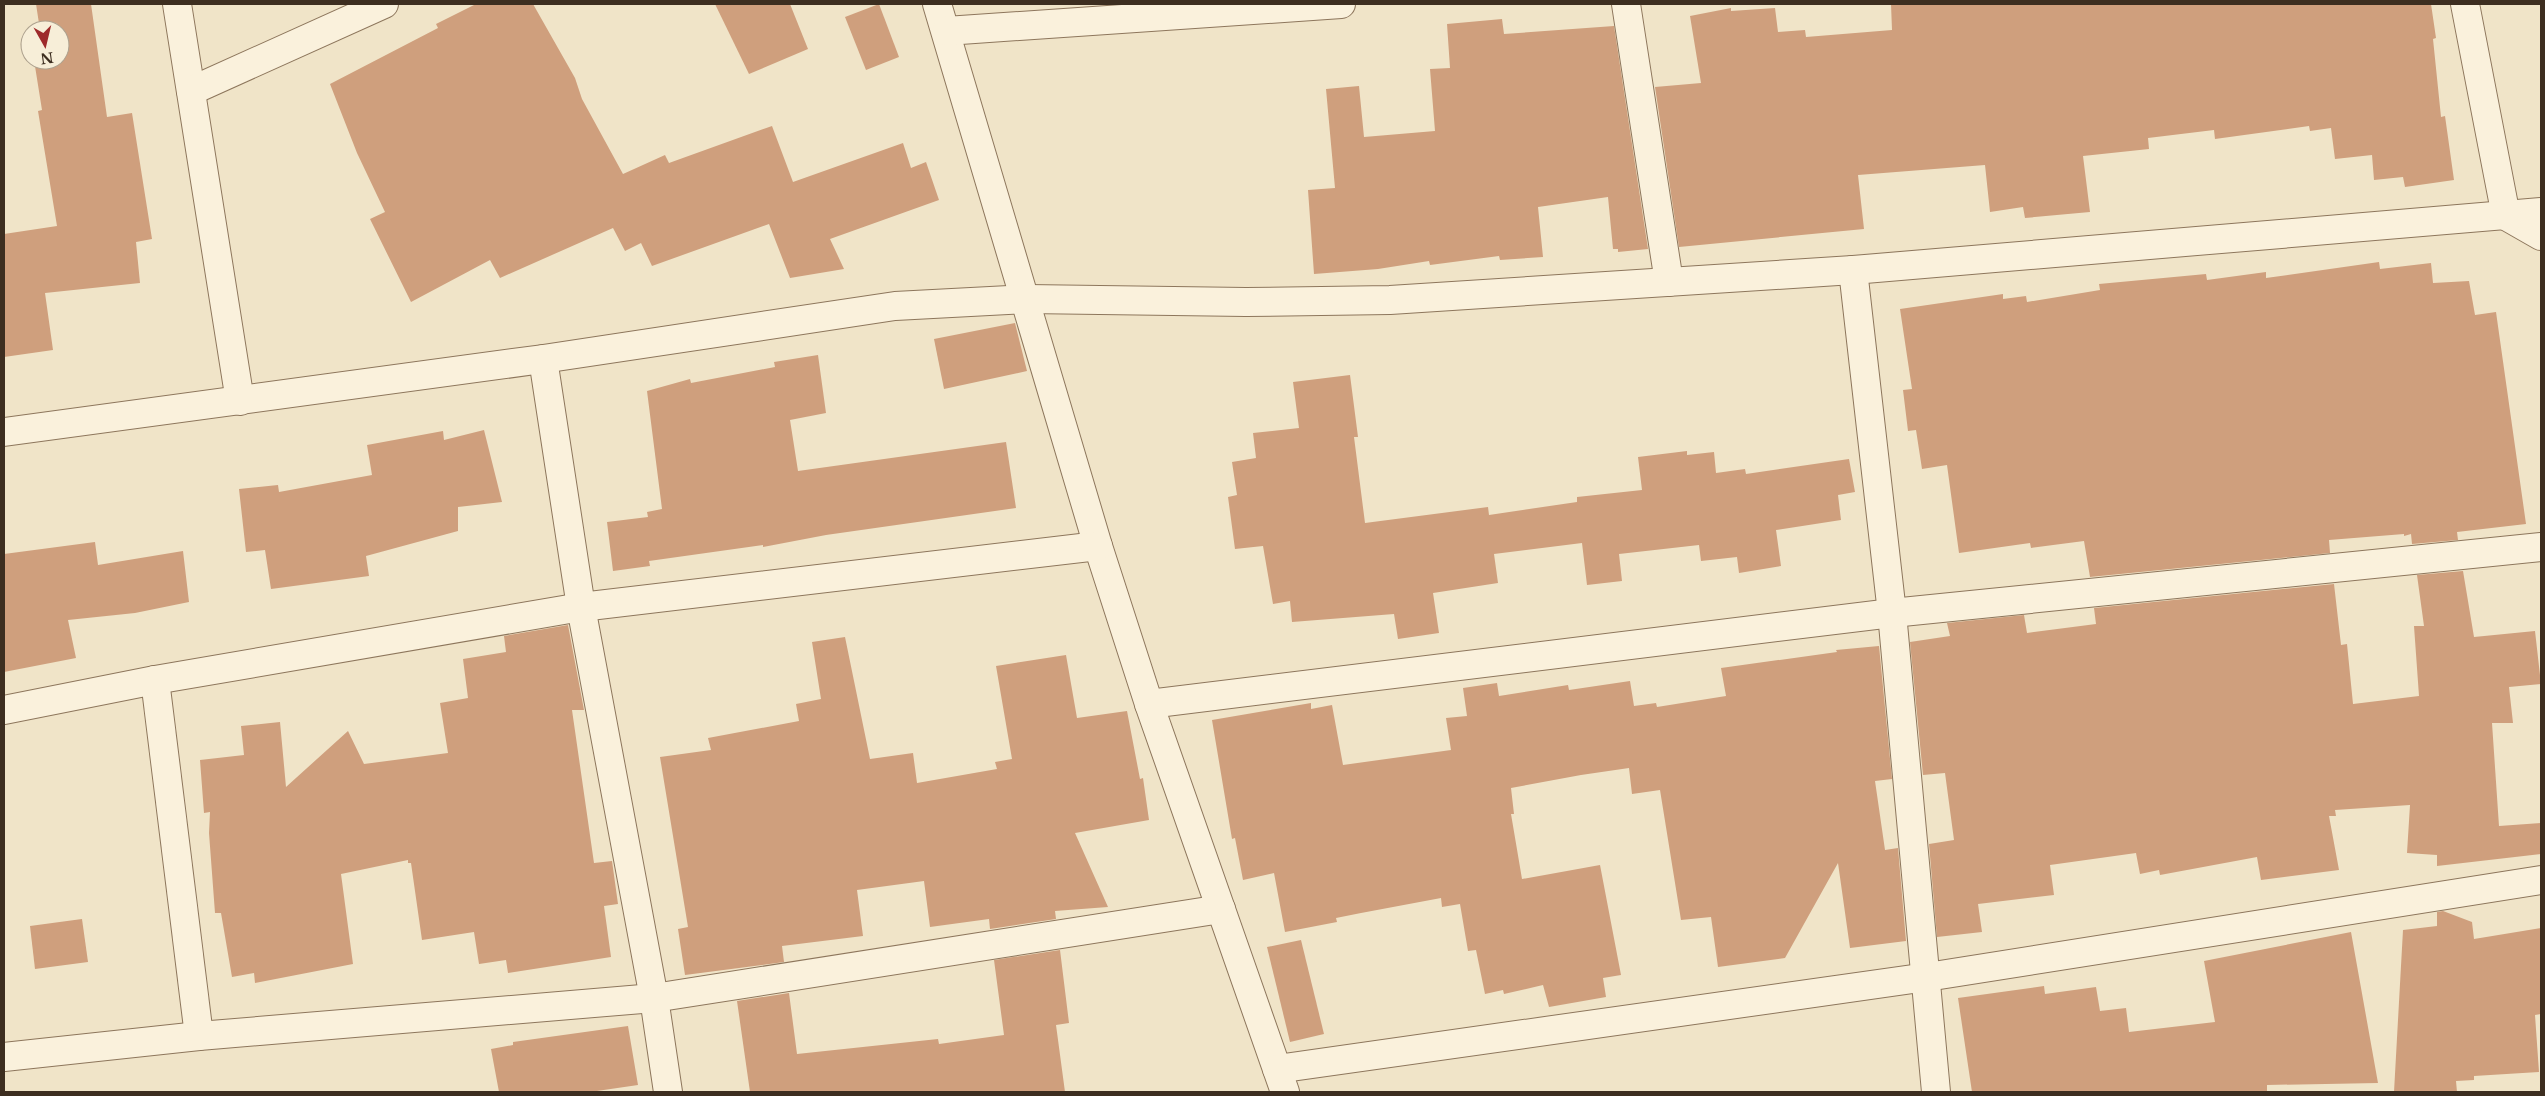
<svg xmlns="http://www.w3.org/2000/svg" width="2545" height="1096" font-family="'Libre Baskerville',serif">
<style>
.building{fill:#cf9f7d}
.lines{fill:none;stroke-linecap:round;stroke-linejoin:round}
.minor-casing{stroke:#8d765c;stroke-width:30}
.minor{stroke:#faf1dc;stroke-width:28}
</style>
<rect width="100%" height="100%" fill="#f0e4c8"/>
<g class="building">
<polygon points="36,4 91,4 107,117 132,113 152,239 136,242 140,283 45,293 53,350 4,357 4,234 57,226 38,111 42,110 34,60 60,60 60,30 40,30"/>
<polygon points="476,4 533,4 575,78 582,99 623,174 665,155 669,163 772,126 793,182 903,143 911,168 926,162 939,200 830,239 844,269 790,278 769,224 652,266 641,243 625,251 613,228 500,278 490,260 411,302 370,219 385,212 357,153 330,84 438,28 436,24"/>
<polygon points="715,4 790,4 808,49 749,74"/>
<polygon points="879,4 899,57 866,70 845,17"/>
<polygon points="1891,4 2431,4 2436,38 2433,39 2441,117 2445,116 2454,180 2405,187 2403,177 2374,180 2372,155 2335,159 2331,128 2310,131 2309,126 2215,139 2214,130 2148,138 2149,149 2083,156 2090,212 2025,218 2023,207 1990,212 1985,165 1858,175 1864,229 1679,247 1655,87 1701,83 1690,16 1731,8 1731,11 1775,8 1778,32 1805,30 1806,37 1892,30"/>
<polygon points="1502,19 1504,34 1614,26 1648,249 1618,252 1618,249 1613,249 1608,197 1538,207 1543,257 1500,260 1499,256 1430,265 1429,261 1378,269 1314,274 1308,190 1335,188 1326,89 1359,86 1364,137 1435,131 1430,69 1450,68 1447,24"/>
<polygon points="2379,262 2380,269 2431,263 2433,283 2469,281 2475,315 2496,312 2526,524 2457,532 2458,540 2412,544 2411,534 2404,536 2404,534 2329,540 2330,553 2090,577 2084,541 2031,548 2030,543 1959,553 1947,465 1922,469 1916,430 1908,431 1903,390 1912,389 1900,309 2003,294 2003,299 2026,296 2027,302 2100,290 2099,284 2206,274 2207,280 2266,272 2266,278"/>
<polygon points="1015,323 1027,371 944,389 934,339"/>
<polygon points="818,355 826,413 790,420 798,471 1006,442 1016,508 826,535 763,547 763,545 649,561 650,566 613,571 607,522 648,517 647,512 662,509 647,391 690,379 691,383 775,367 774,362"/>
<polygon points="1350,375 1358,437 1354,437 1365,523 1488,507 1489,515 1577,502 1577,497 1642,490 1638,457 1687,451 1687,455 1714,452 1716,473 1745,469 1746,474 1849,459 1855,492 1838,495 1841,520 1776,530 1781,566 1739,573 1737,557 1701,561 1699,545 1619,554 1622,581 1587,585 1582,543 1494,554 1498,583 1433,593 1439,633 1398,639 1394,614 1292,622 1290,601 1273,604 1263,546 1235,549 1228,497 1237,495 1232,462 1256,458 1253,433 1299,428 1293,382"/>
<polygon points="484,430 502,502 458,507 458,531 366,556 369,576 271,589 265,550 246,552 239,489 278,485 279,492 372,475 367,445 443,431 444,440"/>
<polygon points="95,542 98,565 183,551 189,602 135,613 68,620 76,658 4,672 4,554"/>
<polygon points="2463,571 2474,637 2535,631 2541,684 2509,687 2513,723 2492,723 2499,826 2541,823 2541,854 2437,866 2437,855 2407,853 2410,805 2335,810 2336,816 2329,816 2339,870 2261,880 2257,857 2160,875 2159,870 2140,874 2136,853 2050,865 2054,895 1978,904 1982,932 1937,937 1929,844 1954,840 1945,773 1923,775 1910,642 1950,636 1947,623 2024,615 2027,633 2096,624 2094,608 2334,584 2341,645 2347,644 2353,704 2419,696 2414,626 2424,626 2417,575"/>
<polygon points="568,625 584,710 572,710 594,863 612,861 618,904 604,906 611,957 508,973 506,960 479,964 474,932 422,940 411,863 408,863 408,860 341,874 353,964 255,983 254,973 232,977 221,913 215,913 209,833 210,812 204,813 200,760 244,755 241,726 280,722 286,787 348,731 364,764 448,753 440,703 468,698 463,659 506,652 504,636"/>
<polygon points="845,637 870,759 913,753 917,783 997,769 995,762 1012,759 996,666 1066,655 1077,718 1127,711 1140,779 1143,778 1149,820 1075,833 1108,907 1055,911 1056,919 990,929 989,919 930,927 924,881 857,890 863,936 782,946 784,962 685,975 678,929 688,927 660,757 711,750 708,738 799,721 796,704 821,699 812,642"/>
<polygon points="1879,646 1892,779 1875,781 1885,850 1898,848 1906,941 1850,948 1838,863 1785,958 1718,967 1711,917 1681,920 1660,790 1632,794 1629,768 1581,775 1511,788 1514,814 1511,814 1522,879 1600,865 1621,975 1603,978 1606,997 1549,1007 1543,985 1504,994 1503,990 1485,994 1476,950 1468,951 1460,904 1442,907 1441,898 1361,913 1336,918 1337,922 1285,932 1274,873 1243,880 1235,838 1232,839 1212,720 1311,703 1311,709 1332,705 1343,765 1451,750 1446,718 1467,716 1463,688 1497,683 1499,696 1568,685 1569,690 1630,681 1634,706 1656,703 1657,707 1726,696 1721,668 1837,652 1836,650"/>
<polygon points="2443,911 2472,922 2474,939 2541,928 2541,1014 2535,1015 2539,1072 2474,1076 2474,1080 2456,1081 2457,1092 2394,1092 2403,930 2437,926 2437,912"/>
<polygon points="82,919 88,962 35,969 30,926"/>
<polygon points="2351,932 2378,1083 2267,1085 2267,1092 1972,1092 1958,998 2044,986 2045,994 2096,987 2100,1011 2126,1008 2129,1032 2215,1022 2204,961"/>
<polygon points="1301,940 1324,1034 1290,1042 1267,947"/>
<polygon points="1060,950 1069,1023 1056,1025 1065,1092 750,1092 737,1001 789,993 797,1054 938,1039 939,1044 1004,1035 994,960"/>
<polygon points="628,1026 638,1085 590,1092 499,1092 491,1049 513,1045 513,1042"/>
</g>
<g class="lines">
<defs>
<g id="minor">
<polyline points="177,4 240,401"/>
<polyline points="937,4 1098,546 1149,704 1285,1092"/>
<polyline points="1626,4 1669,282"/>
<polyline points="2465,4 2506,216 2541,236"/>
<polyline points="946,31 1341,4"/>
<polyline points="191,91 384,4"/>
<polyline points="1853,270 1892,613 1936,1092"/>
<polyline points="543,359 581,607 654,998 668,1092"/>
<polyline points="4,432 543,359 895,306 1027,299 1246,302 1390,300 1853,270 2541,212"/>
<polyline points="155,680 199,1036"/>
<polyline points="1149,704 1892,613 2541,547"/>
<polyline points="4,710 155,680 581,607 1098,546"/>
<polyline points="4,1057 199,1036 654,998 1221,909"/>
<polyline points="1277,1069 1927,977 2541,880"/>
</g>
</defs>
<use href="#minor" class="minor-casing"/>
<use href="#minor" class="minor"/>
</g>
<rect width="2545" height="1096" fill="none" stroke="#3d2e20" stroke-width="10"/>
<g transform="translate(45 45) rotate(172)"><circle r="24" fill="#f7eed8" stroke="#ada18e"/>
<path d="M0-4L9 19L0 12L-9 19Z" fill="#9e2a2b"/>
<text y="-8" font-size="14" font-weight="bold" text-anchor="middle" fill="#3d2e20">N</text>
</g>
</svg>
